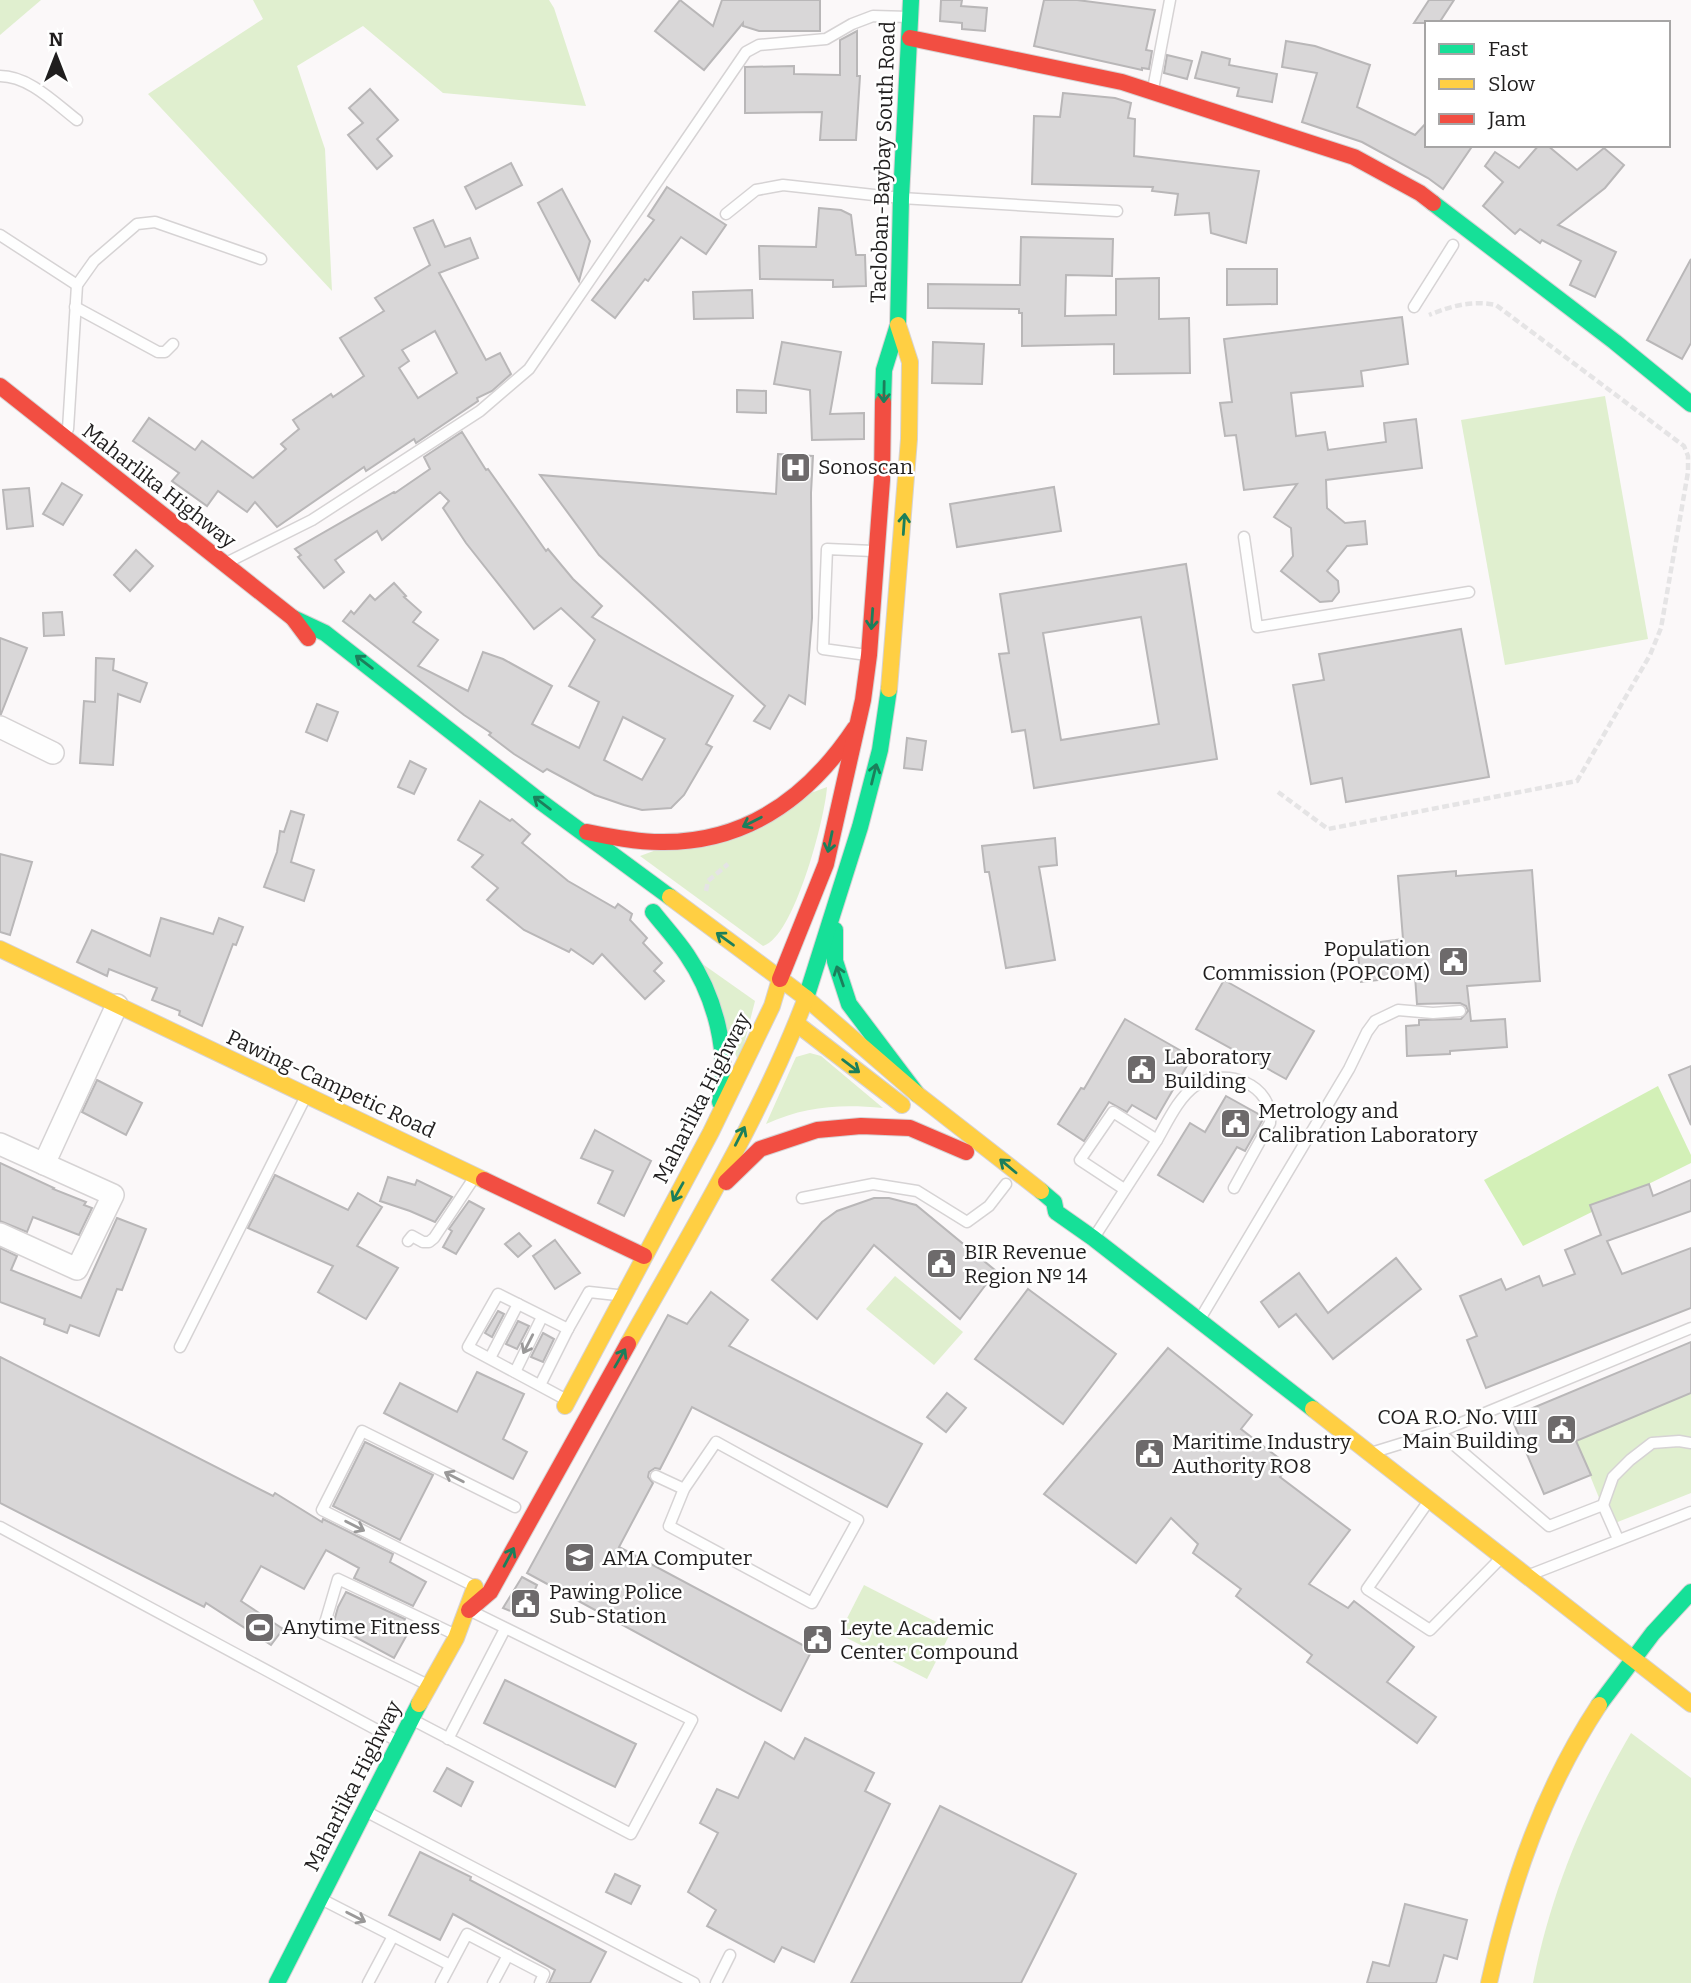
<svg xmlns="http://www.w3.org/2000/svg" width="1691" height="1983" font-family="Bitter,serif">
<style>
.green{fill:#e0efcf}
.water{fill:#d3f0b7}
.building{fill:#d9d7d8;stroke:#b9b7b8;stroke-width:2;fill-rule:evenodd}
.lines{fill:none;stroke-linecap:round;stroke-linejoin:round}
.lane-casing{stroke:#d6d3d4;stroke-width:13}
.street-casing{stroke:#d6d3d4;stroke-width:24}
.fast-casing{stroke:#d6d3d4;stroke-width:18}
.slow-casing{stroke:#d6d3d4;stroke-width:18}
.jam-casing{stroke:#d6d3d4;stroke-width:18}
.path{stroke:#e5e4e5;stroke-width:4.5;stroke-dasharray:7 3.5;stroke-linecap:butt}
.lane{stroke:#fefefe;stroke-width:10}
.street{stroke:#fefefe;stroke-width:21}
.fast{stroke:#16e098;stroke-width:16}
.slow{stroke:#ffcf43;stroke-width:16}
.jam{stroke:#f24e42;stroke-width:16}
.oneway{stroke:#1b7f5b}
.oneway2{stroke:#9a9999}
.labels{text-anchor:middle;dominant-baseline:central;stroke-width:5;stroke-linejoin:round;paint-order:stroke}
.street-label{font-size:21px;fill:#201e1e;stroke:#fff}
.poi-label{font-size:21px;fill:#201e1e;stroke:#fff;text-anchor:start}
</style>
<rect width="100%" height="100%" fill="#fbf8f9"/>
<g class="green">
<polygon points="0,0 41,0 0,35"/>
<polygon points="253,0 549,0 554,8 586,106 443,93 363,26 297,66 325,149 332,291 148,94 263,19"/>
<polygon points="1605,396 1648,639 1505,665 1461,420"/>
<path d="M827 787C825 818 794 937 763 946L640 856Z"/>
<polygon points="704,965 755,1001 739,1064"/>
<path d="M810 1053 821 1056 883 1108C840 1104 806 1106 766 1124L796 1057Z"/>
<polygon points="895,1276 963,1332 934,1365 866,1309"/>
<polygon points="1691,1393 1691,1493 1610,1525 1576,1441"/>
<polygon points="864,1585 952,1630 927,1679 839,1634"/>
<path d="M1631 1733 1691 1778V1983H1533C1551 1891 1584 1814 1631 1733Z"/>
</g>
<polygon class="water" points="1658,1086 1691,1155 1691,1163 1523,1246 1484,1180"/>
<g class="building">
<polygon points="680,0 713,26 722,0 820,0 820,31 759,31 743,26 743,23 704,70 655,31"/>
<polygon points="941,0 962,0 961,6 987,8 985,31 962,29 962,23 940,21"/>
<polygon points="1044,0 1077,0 1155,10 1146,50 1152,51 1149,69 1142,68 1142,70 1034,46"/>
<polygon points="1429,0 1454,0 1439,23 1414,23"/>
<polygon points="857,31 857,76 860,76 856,140 820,140 822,112 745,113 745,67 794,66 794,74 840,75 840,40"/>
<polygon points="1286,41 1315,46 1370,65 1357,107 1415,135 1427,122 1427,145 1473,145 1443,189 1428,178 1362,142 1302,122 1317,73 1282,67"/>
<polygon points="1202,52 1230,59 1229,65 1277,74 1272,102 1237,96 1239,88 1195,78"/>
<polygon points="1167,55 1192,61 1187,79 1164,73"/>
<polygon points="370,89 398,120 377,139 392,156 377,169 348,135 363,123 349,108"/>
<polygon points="1063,93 1115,98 1131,103 1128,118 1135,119 1134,156 1259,171 1246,243 1211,233 1209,213 1175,215 1178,194 1152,191 1153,187 1032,184 1034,116 1060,117"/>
<polygon points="1539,145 1547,145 1577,170 1604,148 1624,165 1605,188 1558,225 1616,252 1595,297 1570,285 1581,261 1542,240 1540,243 1520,229 1515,234 1483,206 1503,182 1485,166 1495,152 1519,168"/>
<polygon points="511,163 522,185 476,209 465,187"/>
<polygon points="667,187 726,225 706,254 681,237 648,281 645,279 615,318 592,300 654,220 648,216"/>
<polygon points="562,189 590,241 579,281 538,203"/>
<polygon points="819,208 841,210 851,215 856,255 865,255 866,286 833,287 833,280 760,279 759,246 816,247"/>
<path d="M433 220 445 247 470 238 478 258 439 273 486 360 500 353 511 374 492 391 477 398 478 401 416 443 414 439 366 471 364 467 277 527 255 502 247 512 218 491 207 506 172 481 179 473 133 441 149 418 195 450 202 441 253 478 286 449 281 444 299 429 293 420 331 394 333 397 364 376 340 338 384 311 375 298 430 265 414 228ZM435 331 457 373 418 398 399 368 409 361 402 350Z"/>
<polygon points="1021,237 1113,239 1112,276 1066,275 1065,316 1116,315 1116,279 1159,278 1159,319 1189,318 1190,373 1114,374 1114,344 1022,346 1022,313 1019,313 1019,309 928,308 928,284 1020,285"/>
<polygon points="1691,259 1691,343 1682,359 1647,340"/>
<polygon points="1227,269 1277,269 1277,304 1227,305"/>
<polygon points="752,290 753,318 694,319 693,292"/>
<polygon points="1402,317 1408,364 1361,371 1363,386 1291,393 1296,436 1325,432 1328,450 1386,442 1384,423 1416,419 1422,468 1326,480 1327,508 1345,523 1365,521 1367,544 1347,546 1327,571 1338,581 1339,592 1332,601 1320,602 1281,571 1293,556 1291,528 1274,517 1297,484 1244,490 1236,435 1225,436 1220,403 1232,402 1224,339"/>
<polygon points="782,342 841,352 830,414 864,413 864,439 812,440 810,390 774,384"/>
<polygon points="933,342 984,344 982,384 932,383"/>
<polygon points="737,390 766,391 766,413 737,412"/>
<path d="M462 432 486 470 488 469 546 551 548 549 573 579 602 606 592 617 733 696 706 744 712 747 684 795 671 808 642 810 624 805 595 795 547 769 543 772 514 754 489 735 491 733 464 715 343 621 351 611 354 614 370 595 375 600 394 583 406 596 404 597 421 612 413 622 438 640 418 666 468 691 483 652 503 659 552 686 532 724 579 748 599 702 569 686 595 640 561 608 534 629 466 543 443 508 449 501 440 492 382 540 377 531 335 560 344 572 324 588 298 557 301 555 295 549 394 492 395 493 430 469 424 457ZM623 717 665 739 642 780 604 760Z"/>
<polygon points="778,454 813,456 811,493 812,618 805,704 789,695 770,729 754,721 765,706 599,555 540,475 776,494"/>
<polygon points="62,483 82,495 63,525 43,514"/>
<polygon points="1054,487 1061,531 957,547 950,504"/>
<polygon points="29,488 33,526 7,529 3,490"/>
<polygon points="136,550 153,566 130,591 114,575"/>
<path d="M1186 564 1217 759 1034 788 1025 730 1012 732 999 654 1009 653 1000 594ZM1141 617 1159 724 1061 740 1043 633Z"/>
<polygon points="62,612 64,635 44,636 43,613"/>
<polygon points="1461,629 1489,777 1346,802 1342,778 1311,784 1293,685 1324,680 1319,654"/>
<polygon points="0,638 27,648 1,714 0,714"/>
<polygon points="96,658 114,659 113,670 147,683 140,702 118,694 113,765 80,763 84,701 95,702"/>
<polygon points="317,704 338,712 327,741 306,732"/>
<polygon points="907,738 926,741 922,770 904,768"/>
<polygon points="410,761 426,769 414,794 398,787"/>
<polygon points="480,801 510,821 512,819 530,834 522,843 568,881 615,908 618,904 632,914 630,920 647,938 643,943 662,963 654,971 664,981 645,999 602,954 593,964 571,949 569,952 524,930 487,900 498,888 472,867 483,855 458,840"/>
<polygon points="291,811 304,815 291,862 314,870 304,901 264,887 277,852 280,831 284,832"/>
<polygon points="1055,838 1057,865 1039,867 1055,960 1006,968 989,872 985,872 982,846"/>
<polygon points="0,854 32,862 10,935 0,932"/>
<polygon points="1532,870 1540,981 1467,986 1471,1021 1505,1019 1507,1047 1450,1051 1450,1054 1407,1056 1406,1026 1419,1025 1419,1020 1461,1019 1468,1011 1466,1006 1460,1003 1417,1004 1415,976 1361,982 1357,945 1403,939 1398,876 1456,871 1456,876"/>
<polygon points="161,918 213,934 219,918 243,927 236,945 233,944 202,1026 179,1015 180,1011 152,1000 157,988 109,969 107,976 77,962 92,930 150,956"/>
<polygon points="1224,980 1314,1031 1286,1079 1196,1029"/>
<polygon points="1125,1019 1192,1057 1156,1119 1132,1105 1127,1112 1109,1102 1084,1141 1058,1124 1081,1088 1084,1089"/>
<polygon points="1691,1066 1691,1125 1669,1075"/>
<polygon points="97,1080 142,1103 126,1135 82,1112"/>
<polygon points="1226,1096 1262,1116 1262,1121 1245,1151 1237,1147 1203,1202 1158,1175 1190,1123 1205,1132"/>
<polygon points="595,1130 651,1161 624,1216 598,1203 613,1171 581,1158"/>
<polygon points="0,1163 54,1188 53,1189 86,1202 84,1205 92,1208 79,1235 33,1217 27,1232 0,1221"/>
<polygon points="275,1175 348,1210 358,1193 382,1207 357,1246 398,1268 366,1319 318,1292 333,1266 248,1228"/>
<polygon points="388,1177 415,1185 417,1180 452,1197 435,1222 410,1211 380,1201"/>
<polygon points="1691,1180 1691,1211 1607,1241 1622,1274 1691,1248 1691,1308 1486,1388 1467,1340 1477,1336 1460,1296 1501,1279 1506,1290 1539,1276 1543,1286 1575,1274 1565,1250 1601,1235 1590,1205 1649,1184 1653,1196"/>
<polygon points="874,1198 889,1198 916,1205 996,1271 960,1319 874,1245 817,1319 772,1280 822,1222 837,1211"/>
<polygon points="469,1201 484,1209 456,1254 443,1247 452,1231 449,1229"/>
<polygon points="117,1218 146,1229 122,1290 117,1289 99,1336 70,1325 67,1333 44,1324 45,1319 0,1302 0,1248 17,1256 11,1270 81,1298"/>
<polygon points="519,1233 531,1246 518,1257 505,1244"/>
<polygon points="555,1240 580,1273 555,1289 533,1256"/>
<polygon points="1396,1258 1421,1289 1333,1359 1296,1314 1279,1327 1261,1302 1299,1273 1328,1313"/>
<polygon points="1028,1289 1116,1354 1063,1424 975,1359"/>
<polygon points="711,1292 748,1320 729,1346 922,1444 887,1507 692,1407 660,1469 655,1468 649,1472 648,1477 653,1483 619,1547 812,1650 781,1711 527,1573 668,1315 687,1324"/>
<polygon points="498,1311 504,1314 492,1337 485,1333"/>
<polygon points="518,1321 529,1326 517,1349 506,1344"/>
<polygon points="543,1333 554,1339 543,1362 531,1357"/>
<polygon points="1691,1342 1691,1393 1576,1441 1591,1475 1544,1494 1511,1417"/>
<polygon points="1168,1348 1252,1415 1241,1429 1289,1466 1280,1477 1350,1530 1309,1584 1348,1608 1354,1601 1414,1647 1387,1682 1436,1717 1417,1743 1307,1662 1312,1655 1236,1596 1241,1589 1193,1553 1198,1544 1171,1518 1136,1563 1044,1494"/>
<polygon points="0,1357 273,1496 275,1493 322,1522 323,1519 393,1554 390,1562 426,1582 413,1606 354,1578 359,1568 326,1550 304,1589 261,1566 241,1601 283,1629 271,1645 206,1603 204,1607 0,1503"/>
<polygon points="477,1372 524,1394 503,1439 527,1452 513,1479 384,1413 400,1383 457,1412"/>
<polygon points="947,1393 966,1408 946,1432 927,1417"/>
<polygon points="365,1442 433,1475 400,1540 333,1506"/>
<polygon points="522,1577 537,1585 523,1616 503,1608"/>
<polygon points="346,1592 405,1619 401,1626 409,1631 394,1658 333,1625 338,1607"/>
<polygon points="505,1680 636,1744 615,1787 484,1723"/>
<polygon points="805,1738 874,1773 865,1791 890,1804 814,1962 782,1947 774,1962 707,1926 716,1910 688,1892 718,1833 700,1823 717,1789 738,1798 765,1742 794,1759"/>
<polygon points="447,1768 473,1782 461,1806 434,1791"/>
<polygon points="940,1806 1076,1874 1021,1983 851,1983"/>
<polygon points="420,1852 471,1877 470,1880 606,1952 590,1983 549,1983 555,1970 453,1914 440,1940 389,1915"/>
<polygon points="615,1874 640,1886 631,1904 606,1892"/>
<polygon points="1405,1904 1467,1920 1457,1959 1444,1955 1436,1983 1367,1983 1373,1962 1389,1966"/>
</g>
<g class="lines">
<defs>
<g id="lane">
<path d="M0 76C29 76 55 103 77 120"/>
<polyline points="1153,89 1170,0"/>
<polyline points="726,214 756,190 783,185 901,198 1117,211"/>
<polyline points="0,235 77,285"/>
<polyline points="75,307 158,352 165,352 173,344"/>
<polyline points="1414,307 1453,245"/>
<polyline points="68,429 77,285 94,261 137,224 155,222 261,259"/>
<polyline points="1244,537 1257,627 1469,592"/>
<polyline points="230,561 312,520 480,411 529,369 746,52 759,45 826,39 852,24 873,16 909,17"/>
<polyline points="867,655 823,649 827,549 873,551"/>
<path d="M1157 1140C1167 1123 1178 1098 1195 1086 1225 1066 1274 1084 1270 1123L1234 1188"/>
<polyline points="802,1198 873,1184 917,1191 967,1222 989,1206 1006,1184"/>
<polyline points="1095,1236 1157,1140 1113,1112 1080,1160 1124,1189"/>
<polyline points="408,1241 412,1236 423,1242 429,1242 434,1238 474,1178"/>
<polyline points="1200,1319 1349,1069 1367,1032 1375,1021 1398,1010 1433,1013 1460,1011"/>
<polyline points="180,1347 306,1096"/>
<polyline points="490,1358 518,1304"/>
<polyline points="515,1372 542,1317"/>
<polyline points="540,1385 568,1329"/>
<polyline points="563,1398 468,1347 498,1294 568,1329 589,1292 617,1295"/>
<polyline points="1439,1432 1549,1526 1603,1505 1613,1477 1630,1460 1652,1443 1679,1441 1691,1443"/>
<polygon points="716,1442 858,1520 812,1603 669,1526 684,1489"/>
<polyline points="1374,1452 1439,1432 1691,1328"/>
<polyline points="656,1476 684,1489"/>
<polyline points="1428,1502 1367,1589 1430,1630 1500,1559"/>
<polyline points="1603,1505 1618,1539"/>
<polyline points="0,1527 392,1738"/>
<polyline points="1532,1574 1691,1512"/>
<polyline points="470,1584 322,1510 362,1431 515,1507"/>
<polyline points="424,1683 322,1633 338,1579 454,1634"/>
<polyline points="413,1720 631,1834 692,1720 475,1613"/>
<polyline points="448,1739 505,1629"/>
<polyline points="369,1813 694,1983"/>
<polyline points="325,1901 450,1965"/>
<polyline points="368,1983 393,1936"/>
<polyline points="441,1983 467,1934 544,1974 540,1983"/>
<polyline points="493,1983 508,1955"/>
<polyline points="716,1983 730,1955"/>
</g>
<g id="street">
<polyline points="0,727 53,753"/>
<polyline points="0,1144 113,1195 77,1269 0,1234"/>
<polyline points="44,1164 117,1005"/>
</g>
<g id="fast">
<polyline points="1433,203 1615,342 1691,404"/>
<polyline points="883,402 884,370 898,325 901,198 911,0"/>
<polyline points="293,618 325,633 541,802 670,897"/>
<path d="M653 912C664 926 677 940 687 955 715 996 730 1053 720 1102"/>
<polyline points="835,930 835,961 849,1004 917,1094"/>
<polyline points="806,998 860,827 880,750 889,689"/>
<polyline points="1041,1191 1054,1202 1056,1212 1093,1238 1313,1409"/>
<polyline points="1599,1705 1653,1633 1691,1592"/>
<polyline points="277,1983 419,1704"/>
</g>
<g id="slow">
<polyline points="889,689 909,439 910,362 898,325"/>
<polyline points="0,949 484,1180"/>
<polyline points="806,998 917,1094 1041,1191"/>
<polyline points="797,1024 902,1105"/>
<path d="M628 1344C690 1233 761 1117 806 998L670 897"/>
<polyline points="565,1406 711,1132 772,1006 780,979"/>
<polyline points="1313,1409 1691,1704"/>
<polyline points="419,1704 456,1638 475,1587"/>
<path d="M1489 1983C1511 1884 1543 1790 1599 1705"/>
</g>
<g id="jam">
<polyline points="910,38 1122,82 1354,157 1420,193 1433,203"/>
<polyline points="0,386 293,618 308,638"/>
<path d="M587 832C611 837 636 842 661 842 747 843 809 797 855 728"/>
<polyline points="780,979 826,864 863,700 869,655 882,480 883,402"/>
<polyline points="484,1180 644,1256"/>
<polyline points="726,1182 760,1149 817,1130 861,1126 910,1128 966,1152"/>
<polyline points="469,1610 490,1592 628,1344"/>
</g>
</defs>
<use href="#lane" class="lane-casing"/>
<use href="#street" class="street-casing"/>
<use href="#fast" class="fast-casing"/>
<use href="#slow" class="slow-casing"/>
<use href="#jam" class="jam-casing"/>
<g class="path">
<path d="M1278 792 1328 829 1577 781 1650 655 1661 628 1688 472V456L1684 446 1496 305C1472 300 1451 306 1429 315"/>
<polyline points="706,891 708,881 728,864"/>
</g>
<use href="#lane" class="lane"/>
<use href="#street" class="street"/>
<use href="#fast" class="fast"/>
<use href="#slow" class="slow"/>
<use href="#jam" class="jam"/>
</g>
<defs><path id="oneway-shaft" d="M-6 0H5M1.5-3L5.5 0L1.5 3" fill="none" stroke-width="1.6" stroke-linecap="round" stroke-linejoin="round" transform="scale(1.75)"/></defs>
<g class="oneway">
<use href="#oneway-shaft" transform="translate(884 392) rotate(91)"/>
<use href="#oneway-shaft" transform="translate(904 524) rotate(-86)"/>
<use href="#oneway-shaft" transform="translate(872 619) rotate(94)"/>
<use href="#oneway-shaft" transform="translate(364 662) rotate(-143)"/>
<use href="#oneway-shaft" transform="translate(874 774) rotate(-76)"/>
<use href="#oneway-shaft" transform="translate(542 803) rotate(-143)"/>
<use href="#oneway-shaft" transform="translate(752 822) rotate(153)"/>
<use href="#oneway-shaft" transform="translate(830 842) rotate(102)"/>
<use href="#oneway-shaft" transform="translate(725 939) rotate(-144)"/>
<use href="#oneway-shaft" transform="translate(840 976) rotate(-109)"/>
<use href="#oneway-shaft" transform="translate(851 1066) rotate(37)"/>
<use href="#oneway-shaft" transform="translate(740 1136) rotate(-63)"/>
<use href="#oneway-shaft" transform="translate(1008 1166) rotate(-140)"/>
<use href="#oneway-shaft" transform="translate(678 1192) rotate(119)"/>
<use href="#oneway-shaft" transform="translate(620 1358) rotate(-60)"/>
<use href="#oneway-shaft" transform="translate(509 1557) rotate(-62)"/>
</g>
<g class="oneway2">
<use href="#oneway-shaft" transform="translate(528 1344) rotate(117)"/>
<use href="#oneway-shaft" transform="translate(454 1477) rotate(-153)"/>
<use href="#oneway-shaft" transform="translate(355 1526) rotate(27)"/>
<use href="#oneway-shaft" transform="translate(356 1917) rotate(27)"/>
</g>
<defs>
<symbol id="hospital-square" viewBox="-11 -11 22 22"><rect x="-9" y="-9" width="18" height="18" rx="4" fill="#6d6a6b" stroke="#fff"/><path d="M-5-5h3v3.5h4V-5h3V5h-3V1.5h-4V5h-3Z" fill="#fff"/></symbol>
<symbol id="civic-square" viewBox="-11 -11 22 22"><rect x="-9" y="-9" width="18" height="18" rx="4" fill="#6d6a6b" stroke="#fff"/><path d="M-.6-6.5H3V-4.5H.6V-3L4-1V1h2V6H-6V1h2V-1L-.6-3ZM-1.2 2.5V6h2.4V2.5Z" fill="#fff"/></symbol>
<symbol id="university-square" viewBox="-11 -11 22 22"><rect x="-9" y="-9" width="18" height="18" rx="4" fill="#6d6a6b" stroke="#fff"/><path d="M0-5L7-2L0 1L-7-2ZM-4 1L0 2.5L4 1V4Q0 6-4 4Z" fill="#fff"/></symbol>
<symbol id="stadium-square" viewBox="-11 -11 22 22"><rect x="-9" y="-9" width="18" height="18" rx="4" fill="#6d6a6b" stroke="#fff"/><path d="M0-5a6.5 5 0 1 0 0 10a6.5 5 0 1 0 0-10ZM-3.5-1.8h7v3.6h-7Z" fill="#fff"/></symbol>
</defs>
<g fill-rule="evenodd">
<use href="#hospital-square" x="778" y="450" width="35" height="35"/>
<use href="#civic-square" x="1436" y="944" width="35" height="35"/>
<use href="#civic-square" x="1124" y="1052" width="35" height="35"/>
<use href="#civic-square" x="1218" y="1106" width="35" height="35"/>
<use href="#civic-square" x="924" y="1246" width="35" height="35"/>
<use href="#civic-square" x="1544" y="1412" width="35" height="35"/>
<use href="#civic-square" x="1132" y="1436" width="35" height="35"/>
<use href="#university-square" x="562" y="1540" width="35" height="35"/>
<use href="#civic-square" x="508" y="1586" width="35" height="35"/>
<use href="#stadium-square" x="242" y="1610" width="35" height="35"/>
<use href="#civic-square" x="800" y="1622" width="35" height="35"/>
</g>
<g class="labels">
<g class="street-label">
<text transform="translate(883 162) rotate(-88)">Tacloban-Baybay South Road</text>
<text transform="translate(159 486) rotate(38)">Maharlika Highway</text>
<text transform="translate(331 1084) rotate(25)">Pawing-Campetic Road</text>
<text transform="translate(702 1098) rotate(-63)">Maharlika Highway</text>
<text transform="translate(353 1786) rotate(-63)">Maharlika Highway</text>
</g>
<g class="poi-label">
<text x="818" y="467">Sonoscan</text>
<text x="1430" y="949" text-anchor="end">Population<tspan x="1430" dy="24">Commission (POPCOM)</tspan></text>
<text x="1164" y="1057">Laboratory<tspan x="1164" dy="24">Building</tspan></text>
<text x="1258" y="1111">Metrology and<tspan x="1258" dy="24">Calibration Laboratory</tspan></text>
<text x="964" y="1252">BIR Revenue<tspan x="964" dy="24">Region № 14</tspan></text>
<text x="1538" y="1417" text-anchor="end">COA R.O. No. VIII<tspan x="1538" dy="24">Main Building</tspan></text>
<text x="1172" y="1442">Maritime Industry<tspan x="1172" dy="24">Authority RO8</tspan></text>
<text x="602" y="1558">AMA Computer</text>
<text x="549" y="1592">Pawing Police<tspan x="549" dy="24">Sub-Station</tspan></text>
<text x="282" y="1627">Anytime Fitness</text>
<text x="840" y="1628">Leyte Academic<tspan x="840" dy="24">Center Compound</tspan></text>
</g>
</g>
<rect x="1425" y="21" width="245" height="126" fill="#ffffff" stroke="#a6a5a5" stroke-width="2"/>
<rect x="1439" y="44" width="35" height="10" fill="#16e098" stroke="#a6a5a5" stroke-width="2"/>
<text x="1488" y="56" font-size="21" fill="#201e1e">Fast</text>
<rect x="1439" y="79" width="35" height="10" fill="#ffcf43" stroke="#a6a5a5" stroke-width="2"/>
<text x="1488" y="91" font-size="21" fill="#201e1e">Slow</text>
<rect x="1439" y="114" width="35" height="10" fill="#f24e42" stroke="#a6a5a5" stroke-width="2"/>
<text x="1488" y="126" font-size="21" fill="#201e1e">Jam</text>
<g transform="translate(56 56)" stroke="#ffffff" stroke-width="5" paint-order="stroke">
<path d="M0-5L12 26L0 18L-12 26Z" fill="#201e1e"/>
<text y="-10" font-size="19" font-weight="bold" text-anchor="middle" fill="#201e1e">N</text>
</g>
</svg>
